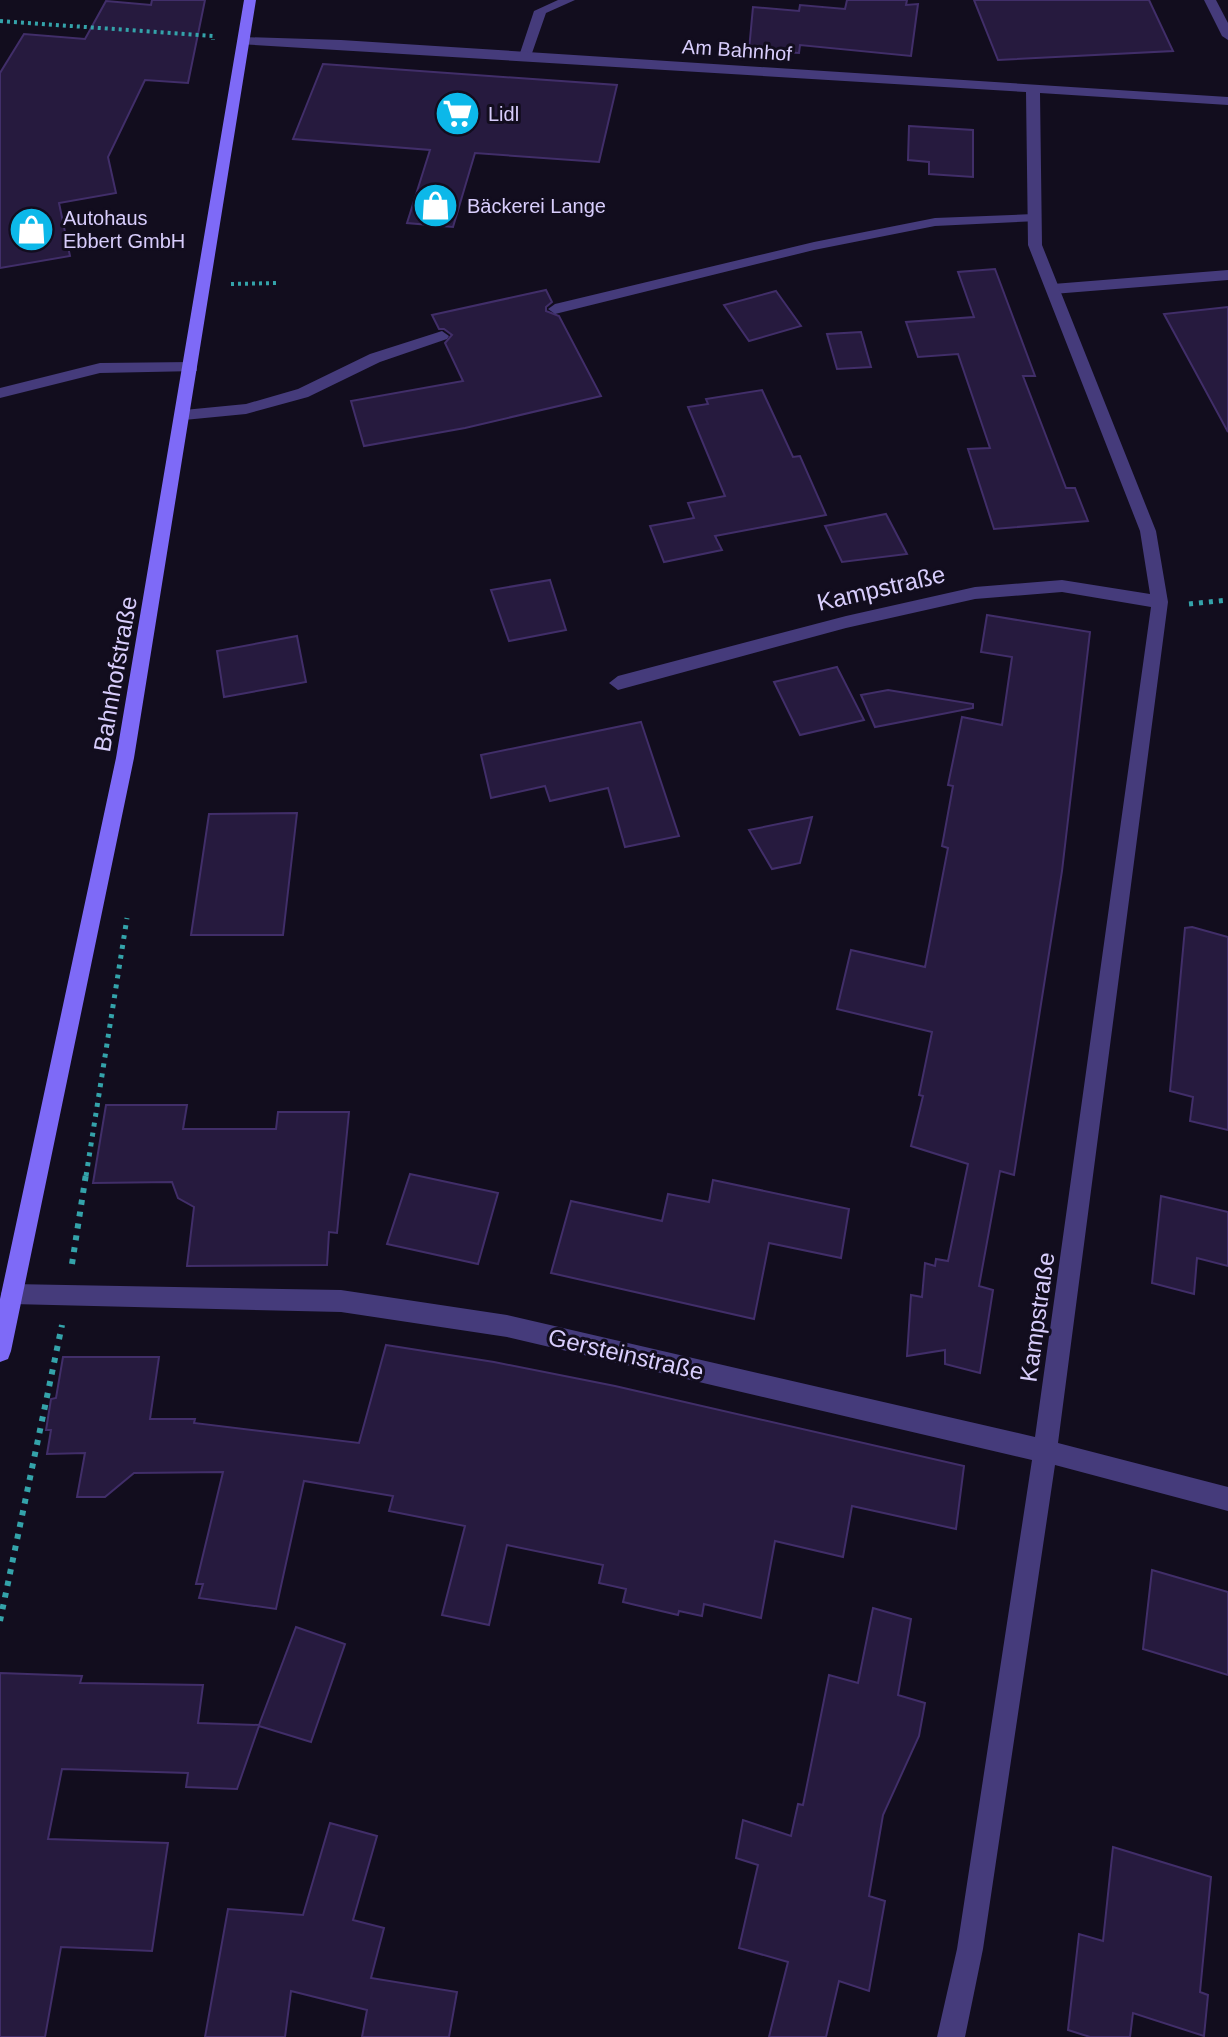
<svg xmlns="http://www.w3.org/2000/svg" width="1228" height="2037" font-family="Helvetica,sans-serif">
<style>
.building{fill:#261a3e;stroke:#412e69;stroke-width:2}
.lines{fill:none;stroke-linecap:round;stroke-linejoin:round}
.path-far2{stroke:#34a3aa;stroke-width:4;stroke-dasharray:3 4;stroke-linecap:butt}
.path-far1{stroke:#34a3aa;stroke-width:5;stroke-dasharray:4 6;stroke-linecap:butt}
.path{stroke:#34a3aa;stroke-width:6;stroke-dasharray:5 7;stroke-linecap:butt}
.service{fill:#453b7b;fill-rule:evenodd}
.minor{fill:#453b7b;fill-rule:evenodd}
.secondary{fill:#7e6af7;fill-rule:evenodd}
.labels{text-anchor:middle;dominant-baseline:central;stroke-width:6;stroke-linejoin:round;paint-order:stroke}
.far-street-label{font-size:20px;fill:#d8cdfc;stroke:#120d1e}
.far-poi-label{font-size:20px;fill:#d8cdfc;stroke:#120d1e;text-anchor:start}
.street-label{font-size:24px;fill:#d8cdfc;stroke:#120d1e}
</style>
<rect width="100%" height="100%" fill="#120d1e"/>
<g class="building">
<polygon points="152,0 205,0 188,83 145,80 108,157 116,193 59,203 70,256 0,268 0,73 24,34 85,39 106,1 151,5"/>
<polygon points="847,0 907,0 906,5 918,4 911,56 800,45 799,53 749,50 753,7 799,11 800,5 845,9"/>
<polygon points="974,0 1149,0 1173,51 998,60"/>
<polygon points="323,64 406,70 617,85 599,162 475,153 453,227 407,223 430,150 293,139"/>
<polygon points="909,126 973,130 973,177 929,174 929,162 908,160"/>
<polygon points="995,269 1035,376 1023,376 1066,488 1075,488 1088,521 994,529 968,449 990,448 958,354 918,357 906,322 974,317 958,272"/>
<polygon points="546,290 552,302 546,307 546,311 559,316 601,396 465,428 364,446 351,401 463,381 445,343 452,335 444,329 439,329 432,315"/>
<polygon points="776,291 801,326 749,341 724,305"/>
<polygon points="1228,307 1228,432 1164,314"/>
<polygon points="861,332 871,367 837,369 827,334"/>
<polygon points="762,390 793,457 800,456 826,515 715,536 722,550 664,562 650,526 694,518 688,503 725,496 688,407 708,404 706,399"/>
<polygon points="886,514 907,554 842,562 825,526"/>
<polygon points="550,580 566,630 509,641 491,590"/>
<polygon points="987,615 1090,632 1062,871 1014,1175 1000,1171 979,1286 993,1290 980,1373 945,1364 945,1350 907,1356 911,1295 922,1297 925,1263 935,1266 936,1259 948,1261 968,1164 911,1146 923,1096 919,1095 932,1032 837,1009 851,950 925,967 948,848 942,846 953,786 948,785 962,717 1002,725 1012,657 981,652"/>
<polygon points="297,636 306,682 224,697 217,651"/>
<polygon points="837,667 864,720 800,735 774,682"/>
<polygon points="888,690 973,704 973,708 875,727 861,695"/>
<polygon points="641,722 679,836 625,847 608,788 550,801 545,786 491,798 481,755"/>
<polygon points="297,813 283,935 191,935 209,814"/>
<polygon points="812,817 800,863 772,869 749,830"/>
<polygon points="1192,927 1228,937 1228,1130 1190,1121 1193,1097 1170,1091 1185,928"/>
<polygon points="106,1105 187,1105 183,1129 276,1129 278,1112 349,1112 337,1233 329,1232 327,1265 187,1266 194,1207 178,1198 172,1182 93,1183"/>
<polygon points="410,1174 498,1193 478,1264 387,1244"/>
<polygon points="713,1180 849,1209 841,1258 769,1243 754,1319 551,1273 571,1201 662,1221 668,1194 709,1202"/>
<polygon points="1161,1196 1228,1212 1228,1266 1197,1258 1194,1294 1152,1283"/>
<polygon points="386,1345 494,1362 615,1386 964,1466 956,1529 852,1506 843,1557 775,1541 761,1618 704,1604 702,1616 679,1611 678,1615 623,1602 626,1589 599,1583 603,1565 507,1545 489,1625 442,1615 465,1526 389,1511 393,1496 304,1481 276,1609 199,1598 203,1584 196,1584 223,1472 134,1473 105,1497 77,1497 85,1453 47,1454 51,1430 46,1430 51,1399 56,1398 63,1357 159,1357 150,1419 195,1419 194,1423 359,1443"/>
<polygon points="1152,1570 1228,1592 1228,1675 1143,1649"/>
<polygon points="873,1608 911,1619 898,1695 925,1703 919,1736 883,1815 869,1896 885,1901 869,1991 839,1981 826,2037 769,2037 788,1962 739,1948 758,1865 736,1858 743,1820 791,1836 798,1804 803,1805 829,1675 858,1683"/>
<polygon points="296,1627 345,1644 311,1742 259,1726 237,1789 186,1787 188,1773 62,1769 48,1839 168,1843 152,1951 61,1947 45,2037 0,2037 0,1673 82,1676 80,1683 203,1685 198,1723 259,1725"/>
<polygon points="330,1823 377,1836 353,1920 384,1928 371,1978 457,1992 449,2037 362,2037 367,2010 291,1991 285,2037 205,2037 228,1909 303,1915"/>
<polygon points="1113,1847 1211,1877 1200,1992 1208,1995 1204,2036 1133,2013 1130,2037 1090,2037 1068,2030 1079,1934 1103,1941"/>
</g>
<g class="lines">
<g class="path-far2">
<polyline points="0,21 213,36 213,40"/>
<polyline points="231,284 278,283"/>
</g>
<g class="path-far1">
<polyline points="1189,604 1228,600"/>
<polyline points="86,1176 127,918"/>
</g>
<g class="path">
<polyline points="72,1264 86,1174"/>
<polyline points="0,1621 62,1325"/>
</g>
<g class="service">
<polygon points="558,0 575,0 546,13 531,56 520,59 519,56 534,11"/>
<polygon points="1204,0 1216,0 1228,23 1228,40 1222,36"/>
<polygon points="1034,214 1041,218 1039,221 935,226 814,250 555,314 548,309 555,304 814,242 935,218"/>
<polygon points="1228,270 1228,280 1053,294 1046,289 1053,284"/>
<polygon points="442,331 449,336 447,339 380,362 308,397 246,414 184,420 176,415 184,410 246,404 298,389 370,354"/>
<polygon points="192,362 197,363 197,371 100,373 0,398 0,388 100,363"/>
</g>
<polygon class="minor" points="243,37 341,40 1228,97 1228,105 1040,93 1042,245 1156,531 1168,602 1058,1443 1228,1487 1228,1511 1055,1465 983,1949 965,2037 937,2037 957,1949 1032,1460 507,1337 341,1312 12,1304 4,1301 1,1294 4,1287 12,1284 341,1290 507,1315 1035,1437 1151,607 1062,592 975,599 846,628 618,690 609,683 618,676 846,616 975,587 1062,580 1150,594 1140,531 1028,245 1026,92 238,44 237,41"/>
<polygon class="secondary" points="244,0 256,0 134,758 11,1351 8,1359 0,1362 0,1299 116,758"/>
</g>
<defs>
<symbol id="supermarket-disc" viewBox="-11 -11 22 22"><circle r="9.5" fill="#0cb8e9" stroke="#120d1e"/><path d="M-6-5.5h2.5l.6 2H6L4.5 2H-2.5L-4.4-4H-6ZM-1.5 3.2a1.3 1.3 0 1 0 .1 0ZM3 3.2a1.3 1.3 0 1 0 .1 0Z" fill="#fff"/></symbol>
<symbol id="shop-disc" viewBox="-11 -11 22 22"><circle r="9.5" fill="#0cb8e9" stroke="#120d1e"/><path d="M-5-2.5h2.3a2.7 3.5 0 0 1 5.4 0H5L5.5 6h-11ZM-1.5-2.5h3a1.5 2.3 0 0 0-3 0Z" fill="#fff"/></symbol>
</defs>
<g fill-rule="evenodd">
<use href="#supermarket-disc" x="432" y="88" width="51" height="51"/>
<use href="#shop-disc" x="410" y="180" width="51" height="51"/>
<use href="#shop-disc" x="6" y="204" width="51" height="51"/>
</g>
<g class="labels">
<g class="far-street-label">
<text transform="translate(737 50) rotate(4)">Am Bahnhof</text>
</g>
<g class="far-poi-label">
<text x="488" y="114">Lidl</text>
<text x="467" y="206">Bäckerei Lange</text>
<text x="63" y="218">Autohaus<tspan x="63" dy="23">Ebbert GmbH</tspan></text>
</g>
<g class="street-label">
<text transform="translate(881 588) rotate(-13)">Kampstraße</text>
<text transform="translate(115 674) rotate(-80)">Bahnhofstraße</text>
<text transform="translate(1037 1317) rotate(-82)">Kampstraße</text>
<text transform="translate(626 1354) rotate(13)">Gersteinstraße</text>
</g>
</g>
</svg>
